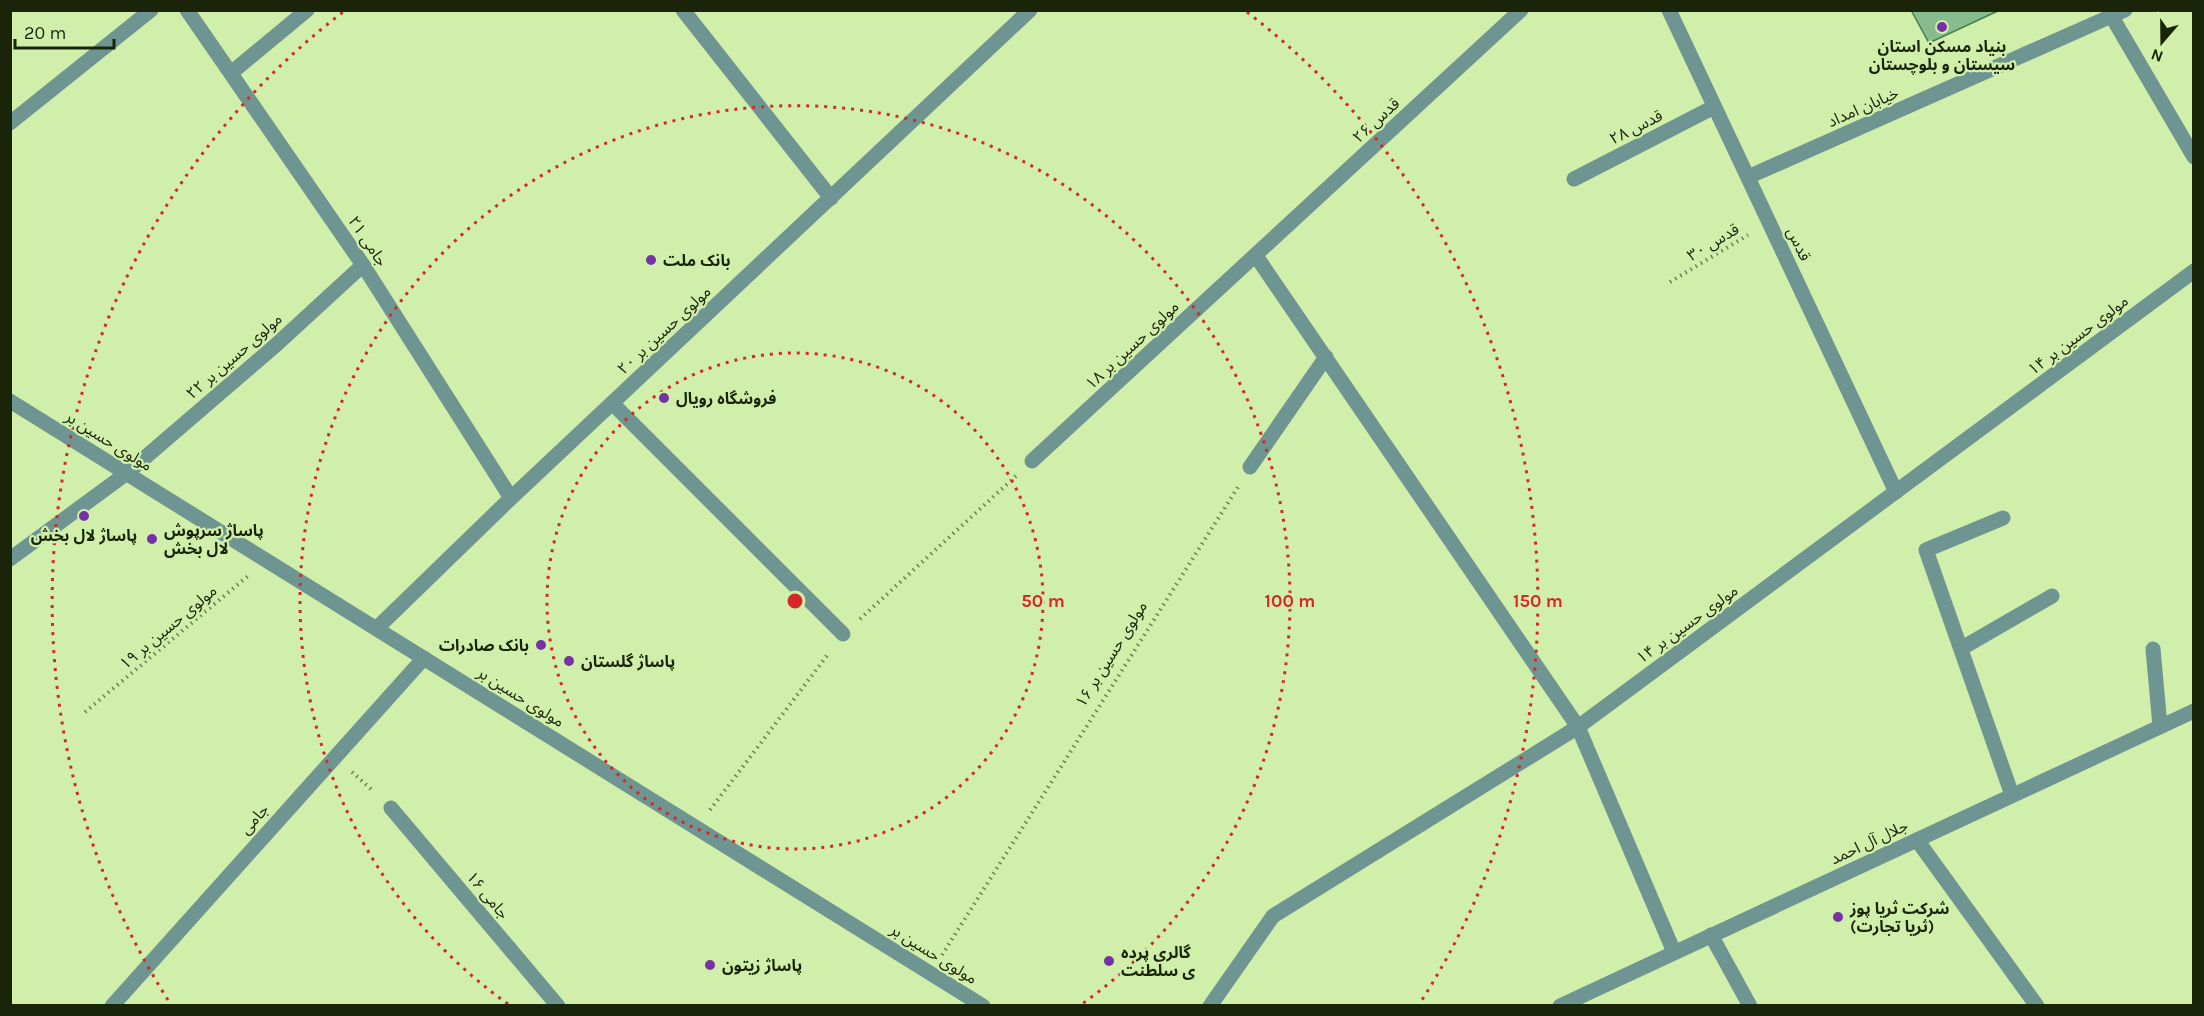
<svg xmlns="http://www.w3.org/2000/svg" width="2204" height="1016" font-family="Karla,'Noto Sans Arabic',sans-serif">
<style>
.building{fill:#88bc8f;stroke:#457f4f;stroke-width:1.5}
.lines{fill:none;stroke-linecap:round;stroke-linejoin:round}
.path{stroke:#6d8153;stroke-width:4;stroke-dasharray:1.5 4.5;stroke-linecap:butt}
.minor{stroke:#6e9591;stroke-width:15}
.ring{fill:none;stroke:#d62828;stroke-width:3;stroke-dasharray:3 6}
.poi-dot{fill:#7631a4;stroke:#d0efaa;stroke-width:2}
.labels{text-anchor:middle;dominant-baseline:central;stroke-width:4.5;stroke-linejoin:round;paint-order:stroke}
.poi-label{font-size:16px;font-weight:bold;fill:#192409;stroke:#d0efaa;text-anchor:start}
.street-label{font-size:16px;fill:#192409;stroke:#d0efaa}
.centre{fill:#d62828;stroke:#d0efaa;stroke-width:3}
.ring-label{font-size:18px;text-anchor:middle;font-weight:bold;fill:#d62828;stroke:#d0efaa;stroke-width:4.5;stroke-linejoin:round;paint-order:stroke}
</style>
<rect width="100%" height="100%" fill="#d0efaa"/>
<polygon class="building" points="1911,10 2000,10 1929,43"/>
<g class="lines">
<g class="path">
<polyline points="1670,282 1748,235"/>
<polyline points="860,619 1016,476"/>
<polyline points="85,712 248,576"/>
<polyline points="352,772 373,791"/>
<polyline points="710,810 829,653"/>
<polyline points="942,955 1238,487"/>
</g>
<g class="minor">
<polyline points="187,10 363,265 511,498"/>
<polyline points="683,10 831,198"/>
<polyline points="1669,10 1896,492"/>
<polyline points="2112,17 2194,157"/>
<polyline points="231,73 307,10"/>
<polyline points="10,123 151,10"/>
<polyline points="1748,177 2125,10"/>
<polyline points="1574,179 1714,107"/>
<polyline points="1256,256 1578,727 1674,952"/>
<polyline points="10,401 983,1006"/>
<polyline points="612,403 843,634"/>
<polyline points="1032,461 1521,10"/>
<polyline points="1250,467 1326,357"/>
<polyline points="2003,518 1926,550 2012,795"/>
<polyline points="10,559 127,473 277,344 363,265"/>
<polyline points="377,628 511,498 1030,10"/>
<polyline points="1962,648 2052,596"/>
<polyline points="2153,649 2160,726"/>
<polyline points="391,808 558,1006"/>
<polyline points="1917,840 2037,1006"/>
<polyline points="1711,935 1750,1006"/>
<polyline points="112,1006 424,658"/>
<polyline points="1210,1006 1273,916 1578,727 2194,271"/>
<polyline points="1560,1006 2194,711"/>
</g>
</g>
<g class="ring">
<circle cx="795" cy="601" r="248"/>
<path d="M508 1004A495 495 0 1 1 1082 1004"/>
<path d="M168 1000A743 743 0 0 1 343 12M1247 12A743 743 0 0 1 1422 1000"/>
</g>
<g class="poi-dot">
<circle cx="1942" cy="27" r="6"/>
<circle cx="651" cy="260" r="6"/>
<circle cx="664" cy="398" r="6"/>
<circle cx="84" cy="516" r="6"/>
<circle cx="152" cy="539" r="6"/>
<circle cx="541" cy="645" r="6"/>
<circle cx="569" cy="661" r="6"/>
<circle cx="1838" cy="917" r="6"/>
<circle cx="1109" cy="961" r="6"/>
<circle cx="710" cy="965" r="6"/>
</g>
<g class="labels">
<g class="poi-label">
<text x="1942" y="46" text-anchor="middle">بنیاد مسکن استان<tspan x="1942" dy="18">سیستان و بلوچستان</tspan></text>
<text x="663" y="260">بانک ملت</text>
<text x="676" y="398">فروشگاه رویال</text>
<text x="164" y="530">پاساژ سرپوش<tspan x="164" dy="18">لال بخش</tspan></text>
<text x="84" y="535" text-anchor="middle">پاساژ لال بخش</text>
<text x="529" y="645" text-anchor="end">بانک صادرات</text>
<text x="581" y="661">پاساژ گلستان</text>
<text x="1850" y="908">شرکت ثریا پوز<tspan x="1850" dy="18">(ثریا تجارت)</tspan></text>
<text x="1121" y="952">گالری پرده<tspan x="1121" dy="18">ی سلطنت</tspan></text>
<text x="722" y="965">پاساژ زیتون</text>
</g>
<g class="street-label">
<text transform="translate(1863 107) rotate(-24)">خیابان امداد</text>
<text transform="translate(1376 120) rotate(-43)">قدس ۲۶</text>
<text transform="translate(1636 127) rotate(-27)">قدس ۲۸</text>
<text transform="translate(368 241) rotate(56)">جامی ۲۱</text>
<text transform="translate(1713 242) rotate(-31)">قدس ۳۰</text>
<text transform="translate(1799 244) rotate(65)">قدس</text>
<text transform="translate(664 330) rotate(-43)">مولوی حسین بر ۲۰</text>
<text transform="translate(2078 335) rotate(-37)">مولوی حسین بر ۱۴</text>
<text transform="translate(1132 345) rotate(-43)">مولوی حسین بر ۱۸</text>
<text transform="translate(234 356) rotate(-41)">مولوی حسین بر ۲۲</text>
<text transform="translate(109 441) rotate(32)">مولوی حسین بر</text>
<text transform="translate(1687 624) rotate(-36)">مولوی حسین بر ۱۴</text>
<text transform="translate(168 627) rotate(-40)">مولوی حسین بر ۱۹</text>
<text transform="translate(1111 654) rotate(-58)">مولوی حسین بر ۱۶</text>
<text transform="translate(521 697) rotate(32)">مولوی حسین بر</text>
<text transform="translate(254 819) rotate(-48)">جامی</text>
<text transform="translate(1869 842) rotate(-25)">جلال آل احمد</text>
<text transform="translate(488 895) rotate(50)">جامی ۱۶</text>
<text transform="translate(934 954) rotate(32)">مولوی حسین بر</text>
</g>
</g>
<circle cx="795" cy="601" r="9" class="centre"/>
<g class="ring-label">
<text x="1043" y="607">50 m</text>
<text x="1290" y="607">100 m</text>
<text x="1538" y="607">150 m</text>
</g>
<rect width="2204" height="1016" fill="none" stroke="#192409" stroke-width="24"/>
<g transform="translate(2162 42) rotate(200)" stroke="#d0efaa" stroke-width="4.5" paint-order="stroke">
<path d="M0-4.5L10 22L0 15L-10 22Z" fill="#192409"/>
<text y="-9" font-size="16" font-weight="bold" text-anchor="middle" fill="#192409">N</text>
</g>
<path d="M15 39v9h99v-9" fill="none" stroke="#192409" stroke-width="3"/>
<text x="24" y="39" font-size="18" fill="#192409" stroke="#d0efaa" stroke-width="4.5" paint-order="stroke">20 m</text>
</svg>
